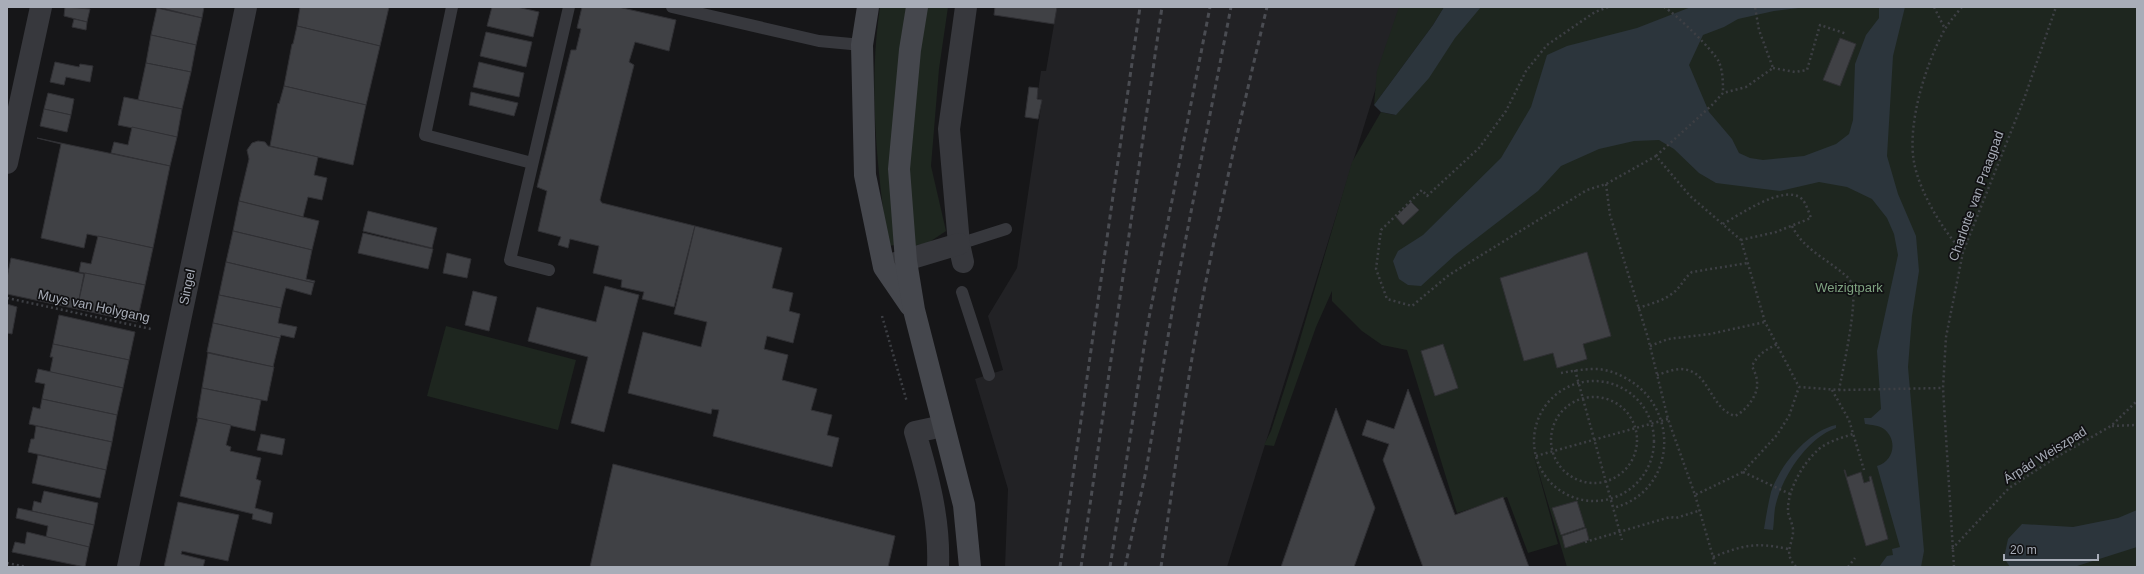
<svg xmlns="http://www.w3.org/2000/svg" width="2144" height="574" font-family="Helvetica,sans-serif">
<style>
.built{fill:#222225}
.green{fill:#1e261f}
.water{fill:#2c353c}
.building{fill:#404145;stroke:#303034}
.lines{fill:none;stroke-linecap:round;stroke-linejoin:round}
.path{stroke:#3d3f44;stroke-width:2.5;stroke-dasharray:2 3;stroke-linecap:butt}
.service{stroke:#37383d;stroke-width:12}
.minor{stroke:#37383d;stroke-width:22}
.secondary{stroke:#45474d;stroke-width:22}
.rail{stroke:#4a4c52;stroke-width:3;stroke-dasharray:5 4;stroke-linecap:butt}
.labels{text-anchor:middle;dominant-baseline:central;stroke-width:3.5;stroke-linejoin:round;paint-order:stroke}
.street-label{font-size:13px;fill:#a8adb8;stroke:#111113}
.park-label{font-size:13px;fill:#7fa381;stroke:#111113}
</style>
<rect width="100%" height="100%" fill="#161618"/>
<polygon class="built" points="1057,7 1401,7 1227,567 1005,567 1008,489 975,379 1003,370 988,316 1017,268 1042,100 1037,98 1041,71 1046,71"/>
<g class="green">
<path d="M880 7H907L895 245 888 246C877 168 868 86 880 7Z"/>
<polygon points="924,7 948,7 939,69 931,166 946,231 928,243 912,246 906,176"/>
<polygon points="1399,7 1444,7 1433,25 1374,105 1377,71"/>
<polygon points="1455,7 2137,7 2137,567 1567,567 1533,453 1558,544 1528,553 1507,497 1457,513 1407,350 1382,345 1362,331 1332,301 1332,291 1316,327 1274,446 1264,445 1271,431 1296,353 1352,162 1381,112 1395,115"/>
<polygon points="446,326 576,360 558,430 427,396"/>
</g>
<g class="water">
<polygon points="1444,7 1481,7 1455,38 1429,78 1396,115 1381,112 1374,105 1433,25"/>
<path d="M1691 7H1807L1774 11 1738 19 1724 27 1703 35 1689 65 1709 112 1732 139 1739 153 1750 158 1763 160 1804 156 1836 144 1849 134 1853 120 1855 64 1866 35 1879 18V7H1905L1893 56 1887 156 1898 194 1916 236 1919 271 1912 316 1908 367 1924 551 1921 567H1879L1887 556 1893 555 1892 549 1900 547 1877 466C1894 461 1898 440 1884 429 1879 425 1871 425 1865 424L1864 418H1871L1881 409 1877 351 1898 255 1894 234 1887 218 1872 199 1847 187 1819 182 1780 191 1716 183 1699 173 1674 149 1659 140 1634 141 1599 149 1561 166 1538 191 1455 255 1421 286 1408 285 1399 279 1393 261 1398 251 1423 235 1501 158 1531 107 1547 55 1567 46 1637 28Z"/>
<path d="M1836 425V428C1807 438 1781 478 1775 508 1774 515 1774 522 1773 530L1764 529C1766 517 1768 504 1771 492 1780 465 1808 431 1836 425Z"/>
<polygon points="2137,510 2137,547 2074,567 2010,567 2004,558 2008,539 2022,524 2073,527 2118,518"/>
</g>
<g class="building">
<polygon points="65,7 90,9 87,22 64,16"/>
<polygon points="158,7 204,7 202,18"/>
<polygon points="300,7 389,7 380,46 297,26"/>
<polygon points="492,7 517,7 539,12 533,37 487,26"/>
<polygon points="582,7 618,7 676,20 669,51 635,42 629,62 634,65 600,200 602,203 695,226 674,307 642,299 644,292 621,287 622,280 593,273 599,246 570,239 568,248 558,245 561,237 538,231 547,191 537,187 571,50 576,50 581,29 577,28"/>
<polygon points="995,7 1057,7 1054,24 994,15"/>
<polygon points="157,8 202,18 196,45 151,35"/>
<polygon points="74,19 87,22 86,30 72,27"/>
<polygon points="297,26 380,46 366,105 284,86 292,44 293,44"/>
<polygon points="486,32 532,42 526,67 480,56"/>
<polygon points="151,35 196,45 191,72 146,63"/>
<polygon points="1840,38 1856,44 1840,86 1823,80"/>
<polygon points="55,62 79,67 80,64 93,66 90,82 66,77 64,85 50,82"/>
<polygon points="479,62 524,73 519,97 473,87"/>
<polygon points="146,63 191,72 182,109 138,100"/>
<polygon points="284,86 366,105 353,165 270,146 278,103 279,104"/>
<polygon points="1029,87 1038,88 1037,99 1042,100 1038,119 1025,117"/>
<polygon points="471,92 518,103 514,116 469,105"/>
<polygon points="48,93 74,99 71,115 44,109"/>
<polygon points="124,97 182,109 177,137 118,125"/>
<polygon points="44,109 71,115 67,132 40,126"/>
<polygon points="132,127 177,137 170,166 111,153 114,142 128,145"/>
<polygon points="37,138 170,166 153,248 87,234 84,248 41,238 61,144"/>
<polygon points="258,141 265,142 268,146 318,157 314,175 327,178 322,200 308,197 303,217 239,201 249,159 247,150 252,143"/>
<polygon points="239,201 319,221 312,250 233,231"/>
<polygon points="1411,202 1419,210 1403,225 1396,217"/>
<polygon points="368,211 437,228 432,248 363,231"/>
<polygon points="695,226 782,248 772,288 793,293 789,311 800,314 793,343 767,336 764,349 788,355 782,380 817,389 811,410 832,415 827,435 839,438 832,467 713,436 719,410 712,409 711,414 628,393 643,332 701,347 707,322 674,314"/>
<polygon points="233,231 312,250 306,279 315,281 314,283 226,262"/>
<polygon points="363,233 433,249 428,269 358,253"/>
<polygon points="98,236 153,248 145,285 79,272 81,262 91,264"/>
<polygon points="1587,252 1611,336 1583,344 1587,359 1557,368 1553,353 1524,361 1500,278"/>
<polygon points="447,253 471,259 467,278 443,273"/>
<polygon points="11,258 84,274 77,309 7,294 7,278"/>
<polygon points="226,262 314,283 311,295 286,288 281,308 219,295"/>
<polygon points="85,273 145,285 137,322 77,309"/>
<polygon points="605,286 639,295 604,432 571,423 588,357 528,341 537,307 596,322"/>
<polygon points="473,291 497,297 489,331 465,325"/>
<polygon points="219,295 281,308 278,323 297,327 294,338 281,335 280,338 213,323"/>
<polygon points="7,304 17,307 12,334 7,333"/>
<polygon points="59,315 135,332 129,360 53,344"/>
<polygon points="213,323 280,338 273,367 207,352"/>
<polygon points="53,344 129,360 123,388 50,372 53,357 50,357"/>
<polygon points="1443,344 1458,388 1435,396 1421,351"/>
<polygon points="208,353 274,367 267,401 202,388"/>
<polygon points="38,369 123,388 117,415 42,399 45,384 35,382"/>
<polygon points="202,388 261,400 255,431 197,418"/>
<polygon points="1408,389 1455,515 1503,497 1529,567 1423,567 1383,460 1389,444 1362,435 1367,420 1394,429"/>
<polygon points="42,399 117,415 112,442 29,424 33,407 40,409"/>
<polygon points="1336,408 1375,508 1354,567 1281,567"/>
<polygon points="198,418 231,425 226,445 231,447 230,451 261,458 256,479 261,481 255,508 273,513 271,524 252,519 253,514 180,496"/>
<polygon points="36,426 112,442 106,470 28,452 31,439 34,439"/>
<polygon points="261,434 285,439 282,455 257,450"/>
<polygon points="38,455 106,470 100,498 32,483"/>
<polygon points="613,464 895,536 888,567 590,567"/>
<polygon points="1844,470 1845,470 1847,477 1861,472 1864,483 1870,481 1869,477 1871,476 1888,539 1866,546"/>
<polygon points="44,491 98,503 94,525 32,511 34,501 41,503"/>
<polygon points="1577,501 1585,527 1561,535 1552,508"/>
<polygon points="178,502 239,515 228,561 182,551 181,554 205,560 203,567 164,567"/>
<polygon points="18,508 94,525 89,547 46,537 48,526 16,518"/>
<polygon points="1586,528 1589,540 1565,548 1562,536"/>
<polygon points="27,532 89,547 85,567 12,552 15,542 25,544"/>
</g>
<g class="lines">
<g class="path">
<polyline points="1608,7 1595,12 1547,45 1526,71 1506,111 1479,148 1427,196 1422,190 1381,230 1376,269 1387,299 1412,306 1449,275 1587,190 1606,184 1656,156 1690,196 1741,240 1765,322 1799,387 1839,390 1943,388"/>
<path d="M1664 7C1675 13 1714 51 1719 62 1723 72 1723 82 1723 93"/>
<polyline points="1934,7 1945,29"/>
<path d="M1962 7C1956 14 1950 21 1945 29 1926 63 1907 123 1914 162 1919 191 1943 231 1963 252"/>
<polyline points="1773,68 1795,72 1807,70 1820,25 1847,34"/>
<polyline points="1656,156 1712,105 1723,93 1746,87 1773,68 1759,30 1755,7"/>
<polyline points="1606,184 1610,215 1648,338 1668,419 1695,495 1743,472 1777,435 1789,416 1799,387"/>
<path d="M1723 224C1739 215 1785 183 1802 199 1806 203 1809 213 1811 218L1776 232 1741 240"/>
<path d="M1792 226C1803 249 1827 259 1845 275 1848 277 1851 281 1852 285 1858 302 1843 369 1839 390"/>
<polyline points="7,298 151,329"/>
<path d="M1638 308C1650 304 1663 301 1673 293 1681 287 1684 278 1692 272L1748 263"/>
<polyline points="882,316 907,402"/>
<polyline points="1650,346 1668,339 1710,334 1765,322"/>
<polyline points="1575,370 1622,540"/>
<path d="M1561 373C1572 371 1583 369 1595 369 1607 369 1619 374 1629 380 1682 412 1674 493 1613 508"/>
<path d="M1657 375C1664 373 1673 369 1681 369 1710 370 1709 408 1735 416 1746 411 1759 394 1757 382 1757 376 1754 371 1752 366 1758 354 1766 350 1777 344"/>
<circle cx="1594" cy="441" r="60"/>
<polyline points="1832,390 1849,420 1864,470"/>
<circle cx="1594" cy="440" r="43"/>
<polyline points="2112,426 2137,425"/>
<polyline points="1536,456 1668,419"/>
<polyline points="1743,472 1790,494"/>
<polyline points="1695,495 1716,567"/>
<polyline points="1585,542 1670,517 1676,518 1698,511"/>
<polyline points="1952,549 2009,488 2055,458 2111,426 2137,401"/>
<path d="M1713 557C1744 545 1755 542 1788 549"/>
<polyline points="7,563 27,567"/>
<path d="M1796 567C1784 553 1791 548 1793 533 1794 526 1789 518 1788 512 1787 490 1803 463 1819 449 1829 441 1841 438 1853 434"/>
<polyline points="1848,567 1855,558"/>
<polyline points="1954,567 1943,388 1946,337 1963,252 2024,99 2056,7"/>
</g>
<g class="service">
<polyline points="452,7 425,135 532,163"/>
<polyline points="672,7 819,41 862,45"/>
<polyline points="959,244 1006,229"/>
<polyline points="549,270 510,260 569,7"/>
<polyline points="962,292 989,375"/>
</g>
<g class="minor">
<polyline points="7,163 41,7"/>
<polyline points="963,262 959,244 949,129 966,7"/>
<polyline points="889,265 959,244"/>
<polyline points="128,567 246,7"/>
<path d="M938 567C940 520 928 476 915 432L943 426"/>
</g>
<g class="secondary">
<polyline points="868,7 862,45 865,175 884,267 910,305"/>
<polyline points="917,7 910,50 899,169 906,261 914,310 964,505 970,567"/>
</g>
<g class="rail">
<polyline points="1060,567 1140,7"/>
<polyline points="1081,567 1162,7"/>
<polyline points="1110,567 1147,328 1210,7"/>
<polyline points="1125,567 1146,471 1175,294 1231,7"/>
<path d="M1161 567C1174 476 1186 386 1203 296 1222 199 1244 103 1267 7"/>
</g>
</g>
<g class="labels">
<g class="street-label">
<text transform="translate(1976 196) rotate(-70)">Charlotte van Praagpad</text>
<text transform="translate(187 287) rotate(-78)">Singel</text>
<text transform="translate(94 306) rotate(12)">Muys van Holygang</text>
<text transform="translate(2045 455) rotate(-32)">Árpád Weiszpad</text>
</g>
<g class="park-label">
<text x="1849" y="287">Weizigtpark</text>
</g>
</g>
<rect width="2144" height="574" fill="none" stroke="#a8adb8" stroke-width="16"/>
<path d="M2004 554v6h94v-6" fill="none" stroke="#a8adb8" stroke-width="2"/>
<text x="2010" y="554" font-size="12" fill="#a8adb8" stroke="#111113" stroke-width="3" paint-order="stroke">20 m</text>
</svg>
